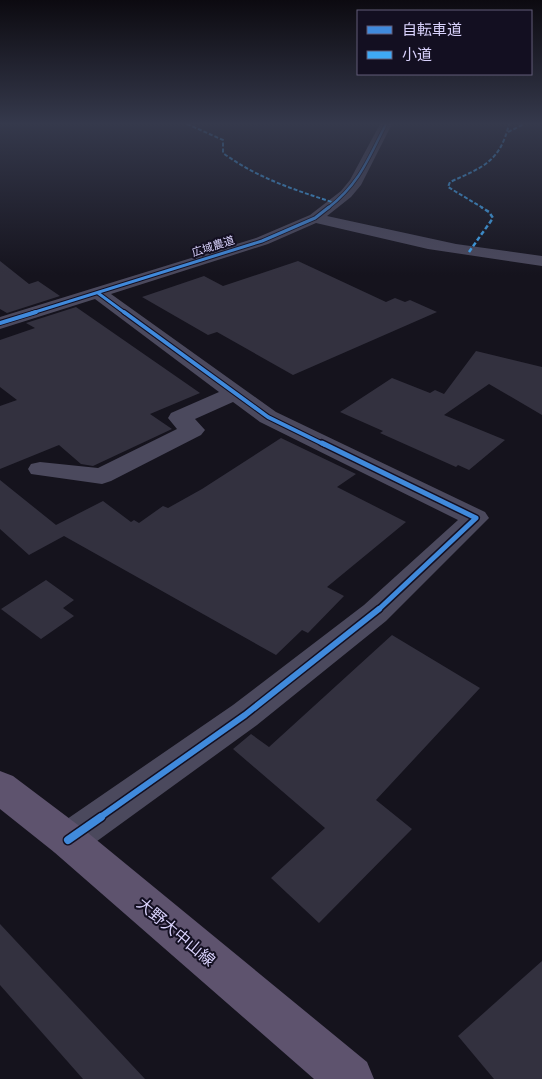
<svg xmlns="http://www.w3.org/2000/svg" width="542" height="1079" font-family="Helvetica,'Noto Sans JP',sans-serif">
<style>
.building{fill:#33313f}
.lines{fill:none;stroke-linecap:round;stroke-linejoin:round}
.minor{fill:#4b495d;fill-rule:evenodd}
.major{fill:#5e536e;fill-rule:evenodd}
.quiet-far1{stroke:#3fa9f5;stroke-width:2;stroke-dasharray:4 2;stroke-linecap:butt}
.quiet{stroke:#3fa9f5;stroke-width:2.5;stroke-dasharray:4.5 2.5;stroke-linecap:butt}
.cycleway-far5-casing{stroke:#130f21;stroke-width:4}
.cycleway-far4-casing{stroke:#130f21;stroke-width:5}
.cycleway-far3-casing{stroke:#130f21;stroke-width:6}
.cycleway-far2-casing{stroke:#130f21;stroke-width:8}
.cycleway-far1-casing{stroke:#130f21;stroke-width:9}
.cycleway-casing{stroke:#130f21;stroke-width:11}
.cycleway-far5{stroke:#408adc;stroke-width:2.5}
.cycleway-far4{stroke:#408adc;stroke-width:3}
.cycleway-far3{stroke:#408adc;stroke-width:4}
.cycleway-far2{stroke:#408adc;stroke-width:5}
.cycleway-far1{stroke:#408adc;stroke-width:6}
.cycleway{stroke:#408adc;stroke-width:8}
.labels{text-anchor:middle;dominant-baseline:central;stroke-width:4;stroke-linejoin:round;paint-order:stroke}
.far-street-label{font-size:11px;fill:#d9d2fc;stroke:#130f21}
.near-street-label{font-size:16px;fill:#d9d2fc;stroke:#130f21}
</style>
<rect width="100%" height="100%" fill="#15131d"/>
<g class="building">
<polygon points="0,261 29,284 38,281 60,296 7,313 0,309"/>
<polygon points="298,261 386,302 395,298 405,302 410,300 437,312 293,375 217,332 208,335 142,297 204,276 223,286"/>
<polygon points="76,307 200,393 150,414 172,429 93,466 81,464 59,445 0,469 0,406 17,400 0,387 0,340 35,328 26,323"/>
<polygon points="476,351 542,367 542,415 489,384 444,415 505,440 469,470 458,465 456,467 380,433 383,431 340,412 392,378 430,393 435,390 444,394"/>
<polygon points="281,438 356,474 337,487 406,522 327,587 344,596 308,633 302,630 276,655 64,536 29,555 0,529 0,480 56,525 103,501 131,522 134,520 139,523 163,506 168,508 202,489"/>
<polygon points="46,580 74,600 63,608 74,616 41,639 1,609"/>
<polygon points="392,635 480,688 376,800 412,829 319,923 271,878 325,828 233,749 251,734 269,747"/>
<polygon points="0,924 145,1079 83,1079 0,985"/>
<polygon points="542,961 542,1079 494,1079 458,1036"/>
</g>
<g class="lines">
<polygon class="minor" points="380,124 392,124 361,185 351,197 327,216 456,244 542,256 542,266 428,249 316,223 268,244 111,294 276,412 485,512 489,518 386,621 257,725 82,852 68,857 54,852 49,840 54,828 233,705 364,605 458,520 260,422 233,402 195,419 205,430 201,435 111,481 102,484 31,474 28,469 31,464 40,462 98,468 177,429 168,418 171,413 219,392 95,299 0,329 0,317 256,238 310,215 341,191 350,180"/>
<polygon class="major" points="0,771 13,776 82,828 367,1062 374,1079 314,1079 54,852 0,809"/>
<g class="quiet-far1">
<path d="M187 124 223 140V153C257 178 295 190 335 203"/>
<polyline points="508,132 524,124"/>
<path d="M483 208 448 187 450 182C483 167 500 162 509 124"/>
</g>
<polyline class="quiet" points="469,252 493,218 489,212 481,207"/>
<defs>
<path id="cycleway-far5" d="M328 208C360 183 368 159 386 124"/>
<g id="cycleway-far4">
<polyline points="98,293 125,313"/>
<polyline points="32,313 262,241 315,218 329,207"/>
</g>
<g id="cycleway-far3">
<polyline points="124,312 268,417 325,445"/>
<polyline points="0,323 36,312"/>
</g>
<polyline id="cycleway-far2" points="322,443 476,518 378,610"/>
<polyline id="cycleway-far1" points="99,818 245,715 379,609"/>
<polyline id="cycleway" points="68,840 101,817"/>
</defs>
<use href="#cycleway-far5" class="cycleway-far5-casing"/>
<use href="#cycleway-far4" class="cycleway-far4-casing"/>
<use href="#cycleway-far3" class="cycleway-far3-casing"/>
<use href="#cycleway-far2" class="cycleway-far2-casing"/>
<use href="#cycleway-far1" class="cycleway-far1-casing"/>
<use href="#cycleway" class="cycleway-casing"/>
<use href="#cycleway-far5" class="cycleway-far5"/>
<use href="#cycleway-far4" class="cycleway-far4"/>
<use href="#cycleway-far3" class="cycleway-far3"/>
<use href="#cycleway-far2" class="cycleway-far2"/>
<use href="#cycleway-far1" class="cycleway-far1"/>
<use href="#cycleway" class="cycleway"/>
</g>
<linearGradient id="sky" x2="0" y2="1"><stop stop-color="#0c0a10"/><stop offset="0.45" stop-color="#35394c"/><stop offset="1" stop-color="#35394c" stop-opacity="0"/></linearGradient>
<rect width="542" height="275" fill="url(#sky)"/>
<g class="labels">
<g class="far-street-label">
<text transform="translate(213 246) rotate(-18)">広域農道</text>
</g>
<g class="near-street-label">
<text transform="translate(176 932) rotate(40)">大野大中山線</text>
</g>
</g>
<rect x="357" y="10" width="175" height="65" fill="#130f21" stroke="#625d79"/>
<rect x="367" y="26" width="25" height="8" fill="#408adc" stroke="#625d79"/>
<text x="402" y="35" font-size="15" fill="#d9d2fc">自転車道</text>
<rect x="367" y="51" width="25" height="8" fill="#3fa9f5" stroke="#625d79"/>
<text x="402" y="60" font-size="15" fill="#d9d2fc">小道</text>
</svg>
